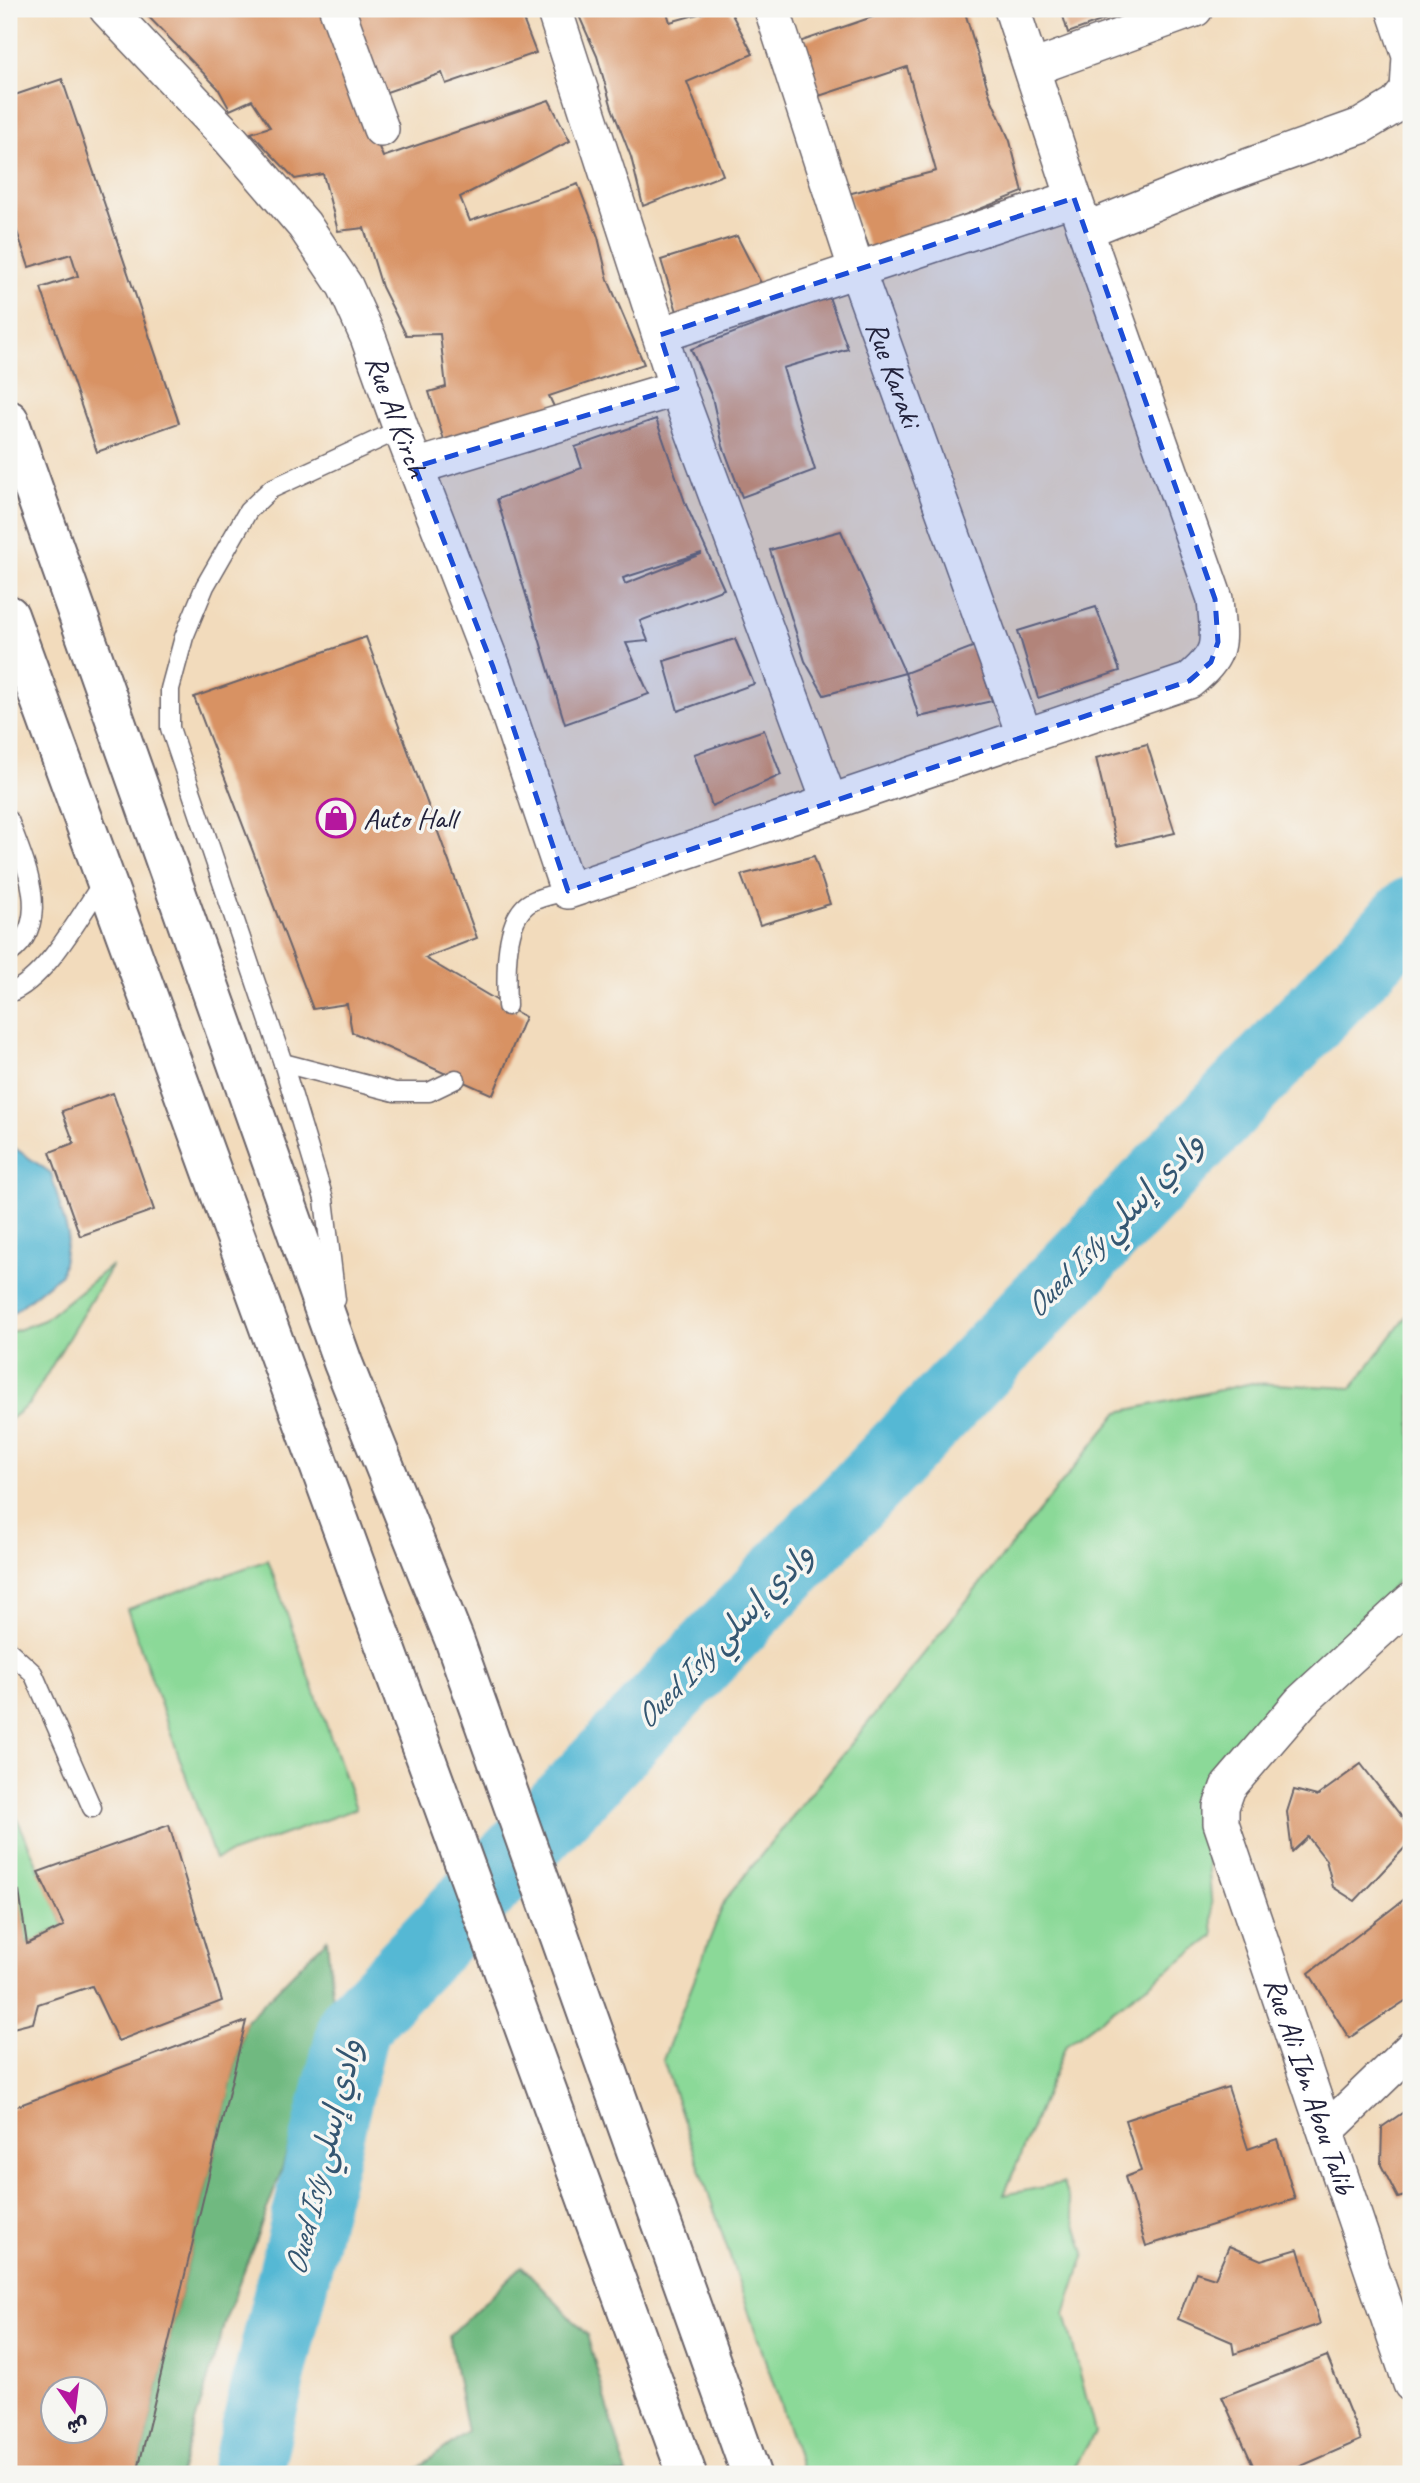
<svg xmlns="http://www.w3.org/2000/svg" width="1420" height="2483" font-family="Caveat,'Playpen Sans Arabic',sans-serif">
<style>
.green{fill:#8bd998;stroke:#567e6a;stroke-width:2}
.forest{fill:#70b980;stroke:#496e5e;stroke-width:2}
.water{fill:#55b8d4;stroke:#3c6d88;stroke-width:2}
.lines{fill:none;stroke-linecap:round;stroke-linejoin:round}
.river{stroke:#55b8d4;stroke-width:72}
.building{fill:#d89263;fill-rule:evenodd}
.lane-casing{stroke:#6b6368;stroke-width:21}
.street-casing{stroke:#6b6368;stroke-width:38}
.primary-casing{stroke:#6b6368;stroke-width:42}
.lane{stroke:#fff;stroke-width:18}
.street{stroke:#fff;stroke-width:35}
.primary{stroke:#fff;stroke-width:38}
.marked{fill:#1d4ed8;fill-opacity:0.2;stroke:#1d4ed8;stroke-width:5;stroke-dasharray:14 9;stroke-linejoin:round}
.labels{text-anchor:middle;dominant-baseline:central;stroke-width:7;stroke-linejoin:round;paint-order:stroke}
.street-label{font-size:30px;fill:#22223b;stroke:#f6f6f2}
.poi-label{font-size:30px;fill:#22223b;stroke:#f6f6f2;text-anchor:start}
.water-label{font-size:32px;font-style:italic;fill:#345671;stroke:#f6f6f2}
</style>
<rect width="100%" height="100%" fill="#f6f6f2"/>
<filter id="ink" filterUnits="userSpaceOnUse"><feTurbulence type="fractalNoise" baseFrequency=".0143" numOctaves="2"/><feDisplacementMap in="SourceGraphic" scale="14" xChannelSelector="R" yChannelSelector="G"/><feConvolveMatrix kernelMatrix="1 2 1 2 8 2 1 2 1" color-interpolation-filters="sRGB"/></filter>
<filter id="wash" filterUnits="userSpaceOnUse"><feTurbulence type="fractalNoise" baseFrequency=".00686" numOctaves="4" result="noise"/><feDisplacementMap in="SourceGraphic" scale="28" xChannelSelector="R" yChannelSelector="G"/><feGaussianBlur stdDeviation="1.57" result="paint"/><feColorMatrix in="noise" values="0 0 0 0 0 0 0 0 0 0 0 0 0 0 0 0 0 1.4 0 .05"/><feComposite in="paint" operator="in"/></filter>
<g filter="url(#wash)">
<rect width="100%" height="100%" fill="#f2dbbc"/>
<g class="green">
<polygon points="112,1265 29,1404 9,1420 9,1333 44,1320"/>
<polygon points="1411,1310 1411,1575 1397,1582 1203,1797 1214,1936 1066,2045 1004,2195 1063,2183 1085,2253 1065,2314 1095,2432 1071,2474 804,2474 663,2060 725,1900 1119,1412 1252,1383 1352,1388"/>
<polygon points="268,1560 356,1809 215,1859 127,1609"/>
<polygon points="9,1800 64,1926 27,1944 19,1892 9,1895"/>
</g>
<g class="forest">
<polygon points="327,1939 333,2003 279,2178 226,2318 180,2474 137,2474 246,2021"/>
<polygon points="522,2266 587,2335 627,2474 410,2474 467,2432 449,2336"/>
</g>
<polygon class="water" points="9,1144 51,1173 68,1235 61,1274 9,1316"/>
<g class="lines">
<polyline class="river" points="246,2474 354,2025 1411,913"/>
</g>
<g id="blocks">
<g class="building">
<polygon points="141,9 268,9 270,12 276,9 322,9 383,157 549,100 570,141 460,197 470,221 578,184 598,237 608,280 644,364 549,396 556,411 448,453 429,392 446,387 440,334 406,335 382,287 364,228 338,231 323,174 295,179 251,133 270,127 252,100 230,110 218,88"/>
<polygon points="350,9 519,9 536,53 446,84 442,73 378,95"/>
<polygon points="576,9 666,9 670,22 716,9 729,9 753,54 687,82 723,175 643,206 631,157 612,108 597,56"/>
<polygon points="890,9 964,9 990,96 1010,141 1023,192 871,252 848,194 936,171 907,67 819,96 799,42 890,11"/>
<polygon points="1061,9 1134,9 1068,33"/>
<polygon points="62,79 179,423 97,452 41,288 78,276 71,254 29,267 9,208 9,97"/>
<polygon points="737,236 761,283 679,318 661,260"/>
<polygon points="829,297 848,349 783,368 815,470 742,497 723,446 712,397 691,349"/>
<path d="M656 419 686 505 724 589 640 621 648 641 626 643 649 694 565 724 497 499 582 468 575 447ZM701 553V554L625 584 623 578Z"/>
<polygon points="841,531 905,673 824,695 805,661 770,550"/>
<polygon points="1096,607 1120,671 1038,698 1018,631"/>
<polygon points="366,637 477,938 425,958 525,1017 493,1095 352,1032 347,1004 313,1009 194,697"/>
<polygon points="735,639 754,684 678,711 664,661"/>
<polygon points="975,646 992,701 919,717 905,673"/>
<polygon points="764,730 781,775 712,806 694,754"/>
<polygon points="1147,744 1175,833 1117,846 1096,758"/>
<polygon points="814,856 830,904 760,925 741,875"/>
<polygon points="9,858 16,877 9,879"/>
<polygon points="113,1093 154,1210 80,1236 50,1152 74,1143 62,1111"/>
<polygon points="1361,1764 1411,1829 1411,1841 1355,1901 1333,1887 1326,1860 1308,1837 1292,1852 1287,1812 1294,1790 1317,1796"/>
<polygon points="169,1825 222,2001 118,2041 92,1986 38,2004 33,2023 9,2029 9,1895 19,1891 27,1944 64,1926 38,1872"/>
<polygon points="1411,1894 1411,1997 1349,2038 1309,1973"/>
<path d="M246 2021 137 2474H9V2109ZM52 2388H94V2431H52Z"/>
<polygon points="1228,2087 1248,2149 1277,2139 1295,2199 1146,2246 1125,2177 1141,2171 1125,2120"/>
<polygon points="1411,2107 1411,2194 1398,2198 1381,2165 1382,2127"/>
<polygon points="1229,2246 1261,2260 1298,2249 1320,2324 1234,2354 1232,2342 1178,2319 1196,2272 1215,2278"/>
<polygon points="1327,2356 1361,2440 1283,2474 1257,2474 1222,2397"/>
</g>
</g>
</g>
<g filter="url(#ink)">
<use href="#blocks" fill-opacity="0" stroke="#6b6368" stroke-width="2"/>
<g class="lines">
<defs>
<g id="lane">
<path d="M9 820C23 860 55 921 9 954"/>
<path d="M9 993C47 979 81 913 105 879"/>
<path d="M507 1006C506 979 503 917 531 902 542 896 556 894 568 891"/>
<polyline points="283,1063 395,1092 429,1092 456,1079"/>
<polyline points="336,1300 324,1199 283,1063 170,728 170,689 184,637 205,586 248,511 271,489 401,429"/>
<polyline points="9,1651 33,1673 92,1808"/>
</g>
<g id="street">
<path id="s1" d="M107 9 231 140 304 225 345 286 368 337 401 429 493 667 568 891 1189 681C1225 651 1218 643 1215 599L1074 198 1012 9"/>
<polyline points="337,9 381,129"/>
<polyline points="554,9 677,388 830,803"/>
<path id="s2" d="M772 9 857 271 1025 737"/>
<polyline points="1033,68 1195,9"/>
<polyline points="1086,230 1213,179 1361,126 1396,105 1408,90 1410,56 1394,9"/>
<polyline points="660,335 1074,198"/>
<polyline points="415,467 677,388"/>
<path id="s3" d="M1411 1601 1301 1702 1228 1787 1221 1807V1823L1411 2384"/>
<polyline points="1326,2131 1411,2049"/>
</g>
<g id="primary">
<polyline points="9,420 343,1363 454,1639 751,2474"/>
<polyline points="9,615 687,2474"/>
</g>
</defs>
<use href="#lane" class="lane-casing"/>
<use href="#street" class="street-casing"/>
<use href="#primary" class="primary-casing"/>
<use href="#lane" class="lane"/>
<use href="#street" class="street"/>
<use href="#primary" class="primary"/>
</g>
</g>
<path class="marked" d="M1074 198 1215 599 1218 642 1211 662 1189 681 568 891 493 667 415 467 677 388 660 335Z"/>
<defs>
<symbol id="shop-ring" viewBox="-11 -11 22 22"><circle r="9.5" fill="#f6f6f2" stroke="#b5179e" stroke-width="1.5"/><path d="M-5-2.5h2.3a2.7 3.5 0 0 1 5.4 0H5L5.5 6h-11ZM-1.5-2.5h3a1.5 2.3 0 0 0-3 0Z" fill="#b5179e"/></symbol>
</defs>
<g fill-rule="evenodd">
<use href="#shop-ring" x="314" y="796" width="44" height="44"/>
</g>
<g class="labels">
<g class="street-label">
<text stroke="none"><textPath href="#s2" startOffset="385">Rue Karaki</textPath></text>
<text stroke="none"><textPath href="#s1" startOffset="506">Rue Al Kirch</textPath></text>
<text stroke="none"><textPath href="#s3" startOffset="576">Rue Ali Ibn Abou Talib</textPath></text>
</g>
<g class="poi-label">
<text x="363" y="818">Auto Hall</text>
</g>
<g class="water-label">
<text transform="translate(1114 1225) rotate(-46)">Oued Isly وادي إسلي</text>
<text transform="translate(724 1636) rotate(-46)">Oued Isly وادي إسلي</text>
<text transform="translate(323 2157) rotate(-76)">Oued Isly وادي إسلي</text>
</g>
</g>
<rect width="1420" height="2483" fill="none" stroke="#f6f6f2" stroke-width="35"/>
<g transform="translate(74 2410) rotate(166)"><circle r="33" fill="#f6f6f2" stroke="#a1a1a9" stroke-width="2"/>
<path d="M0-5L12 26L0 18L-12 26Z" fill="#b5179e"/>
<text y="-10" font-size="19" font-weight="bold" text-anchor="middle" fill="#22223b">ش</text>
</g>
</svg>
